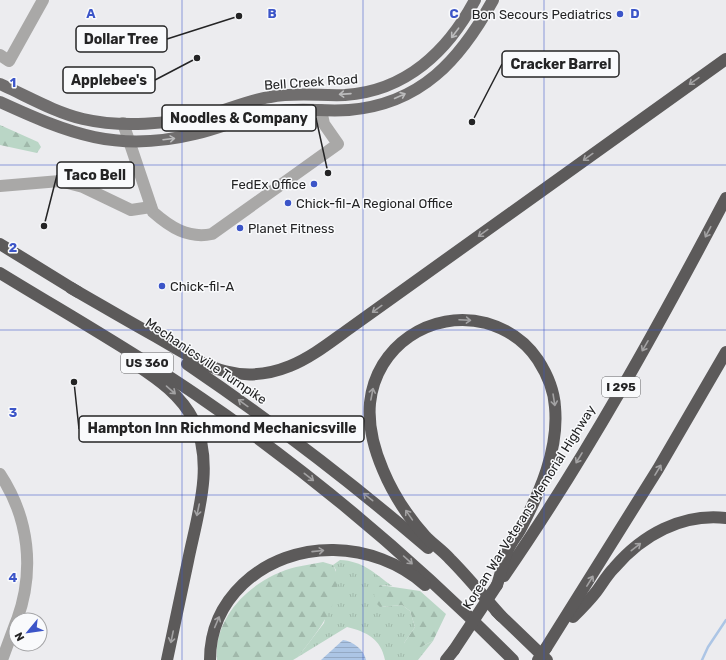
<svg xmlns="http://www.w3.org/2000/svg" width="726" height="660" font-family="Rubik,sans-serif">
<style>
.grass{fill:url(#grass-tufts)}
.forest{fill:url(#forest-firs)}
.water{fill:url(#water-rules)}
.lines{fill:none;stroke-linecap:round;stroke-linejoin:round}
.stream{stroke:#acc5e5;stroke-width:2.5}
.minor{stroke:#a9a8a7;stroke-width:12}
.major{stroke:#706e6e;stroke-width:12}
.highway{stroke:#5c5a5a;stroke-width:12}
.highway-bridge{stroke:#5c5a5a;stroke-width:12}
.oneway{stroke:#bbbbbc}
.oneway2{stroke:#a3a2a3}
.grid{fill:none;stroke:#3c55c8;stroke-width:1;stroke-opacity:0.55}
.poi-dot{fill:#3c55c8;stroke:#f9fafc;stroke-width:1.5}
.labels{text-anchor:middle;dominant-baseline:central;stroke-width:3;stroke-linejoin:round;paint-order:stroke}
.shield{fill:#f9fafc;stroke:#646466;stroke-width:1}
.shield-label{font-size:12px;font-weight:bold;fill:#242425}
.poi-label{font-size:13px;fill:#242425;stroke:#f9fafc;text-anchor:start}
.street-label{font-size:13px;fill:#242425;stroke:#f9fafc}
.grid-label{font-size:13px;text-anchor:middle;font-weight:bold;fill:#3c55c8;stroke:#f9fafc;stroke-width:3;stroke-linejoin:round;paint-order:stroke}
.leader{fill:none;stroke:#242425;stroke-width:1.5}
.callout-dot{fill:#242425;stroke:#f9fafc;stroke-width:1.5}
.callout{fill:#f9fafc;stroke:#242425;stroke-width:1.5}
.callout-label{font-size:14px;text-anchor:middle;font-weight:bold;fill:#242425}
</style>
<defs>
<pattern id="grass-tufts" width="24" height="20" patternUnits="userSpaceOnUse"><rect width="24" height="20" fill="#bad6c6"/><path d="M3 7l-1-3M5 7V3M7 7l1-3M15 17l-1-3M17 17v-4M19 17l1-3" fill="none" stroke="#a0b8aa"/></pattern>
<pattern id="forest-firs" width="22" height="20" patternUnits="userSpaceOnUse"><rect width="22" height="20" fill="#bad6c6"/><path d="M5 1l3.5 6h-7zM16 11l3.5 6h-7z" fill="#a0b8aa"/></pattern>
<pattern id="water-rules" width="6" height="5" patternUnits="userSpaceOnUse"><rect width="6" height="5" fill="#acc5e5"/><path d="M0 2.5h6" fill="none" stroke="#94a9c4"/></pattern>
</defs>
<rect width="100%" height="100%" fill="#ececef"/>
<path class="grass" d="M340 560C363 561 374 573 392 586L380 585V607L402 605 410 611 415 627 404 643 423 646 433 641 418 660H385C381 639 367 632 347 627L298 657 324 623 336 570 333 565Z"/>
<g class="forest">
<polygon points="0,125 38,142 41,147 37,153 0,145"/>
<path d="M323 562 333 565C350 594 315 635 298 657L293 660H217C213 614 255 577 296 567 305 565 314 564 323 562Z"/>
<polygon points="380,585 420,591 446,614 433,641 413,651 408,650 404,643 415,627 410,611 402,605 380,607 377,604 374,595"/>
</g>
<path class="water" d="M343 640C353 641 364 650 366 660H321Z"/>
<g class="lines">
<polyline class="stream" points="702,660 708,647 726,620"/>
<g class="minor">
<polyline points="0,55 9,61 43,0"/>
<path d="M123 123 153 212C170 227 188 239 212 234L338 144 324 124 321 110"/>
<polyline points="0,186 60,181 83,187 131,210 151,207"/>
<path d="M0 474C29 518 35 570 17 620"/>
<polyline points="2,660 16,622"/>
</g>
<g class="major">
<path d="M0 84C27 96 54 112 83 119 122 128 168 124 206 115 228 110 248 100 270 97 295 92 320 96 345 95 406 91 448 51 475 0"/>
<path d="M0 102C70 134 117 153 195 134 221 128 246 116 273 112 298 107 323 112 349 110 421 104 460 60 493 0"/>
</g>
<g class="highway">
<polyline points="0,244 78,292"/>
<path d="M0 273C67 314 136 353 201 398 314 475 417 563 513 660"/>
<path d="M71 288C99 304 126 320 153 335 199 361 233 389 290 366 310 358 328 344 346 331L726 59"/>
<path d="M135 364C159 380 181 395 194 421 215 465 197 516 188 561 181 594 174 627 167 660"/>
<path d="M187 364C271 421 351 482 428 548"/>
<path d="M504 576C587 456 658 327 726 198"/>
<path d="M497 585C501 574 503 560 508 550 511 542 517 536 521 528 540 492 559 449 555 407 554 390 547 374 538 360 526 342 507 329 486 323 431 309 376 346 370 403 368 425 374 449 383 470 393 494 408 517 426 537 434 545 443 551 450 559 468 577 484 597 501 616"/>
<polyline points="496,611 547,660"/>
<path d="M573 617C581 609 589 601 596 592 602 584 607 575 614 568 642 535 682 513 726 518"/>
<polyline points="546,648 658,469 726,352"/>
<path d="M210 660C210 630 221 605 243 584 293 537 374 540 425 585"/>
<polyline points="446,660 454,650"/>
</g>
<g class="highway-bridge">
<polyline points="454,650 497,585"/>
<polyline points="538,660 546,648"/>
</g>
</g>
<defs><path id="oneway-shaft" d="M-6 0H5M1.5-3L5.5 0L1.5 3" fill="none" stroke-width="1.6" stroke-linecap="round" stroke-linejoin="round"/></defs>
<g class="oneway">
<use href="#oneway-shaft" transform="translate(455 33) rotate(127)"/>
<use href="#oneway-shaft" transform="translate(345 94) rotate(176)"/>
<use href="#oneway-shaft" transform="translate(400 96) rotate(-24)"/>
<use href="#oneway-shaft" transform="translate(169 139) rotate(-7)"/>
</g>
<g class="oneway2">
<use href="#oneway-shaft" transform="translate(694 81) rotate(145)"/>
<use href="#oneway-shaft" transform="translate(588 157) rotate(144)"/>
<use href="#oneway-shaft" transform="translate(708 232) rotate(118)"/>
<use href="#oneway-shaft" transform="translate(483 233) rotate(144)"/>
<use href="#oneway-shaft" transform="translate(377 309) rotate(144)"/>
<use href="#oneway-shaft" transform="translate(465 320) rotate(3)"/>
<use href="#oneway-shaft" transform="translate(645 346) rotate(120)"/>
<use href="#oneway-shaft" transform="translate(171 390) rotate(41)"/>
<use href="#oneway-shaft" transform="translate(372 394) rotate(-79)"/>
<use href="#oneway-shaft" transform="translate(554 400) rotate(81)"/>
<use href="#oneway-shaft" transform="translate(243 403) rotate(-144)"/>
<use href="#oneway-shaft" transform="translate(579 458) rotate(121)"/>
<use href="#oneway-shaft" transform="translate(658 470) rotate(-59)"/>
<use href="#oneway-shaft" transform="translate(309 477) rotate(38)"/>
<use href="#oneway-shaft" transform="translate(368 497) rotate(-142)"/>
<use href="#oneway-shaft" transform="translate(198 510) rotate(102)"/>
<use href="#oneway-shaft" transform="translate(409 515) rotate(-125)"/>
<use href="#oneway-shaft" transform="translate(636 547) rotate(-38)"/>
<use href="#oneway-shaft" transform="translate(318 551) rotate(-6)"/>
<use href="#oneway-shaft" transform="translate(408 560) rotate(42)"/>
<use href="#oneway-shaft" transform="translate(590 581) rotate(-58)"/>
<use href="#oneway-shaft" transform="translate(217 622) rotate(-67)"/>
<use href="#oneway-shaft" transform="translate(172 637) rotate(102)"/>
</g>
<path class="grid" d="M182 0V660M363 0V660M544 0V660M0 165H726M0 330H726M0 495H726"/>
<g class="poi-dot">
<circle cx="620" cy="14" r="4"/>
<circle cx="314" cy="184" r="4"/>
<circle cx="288" cy="203" r="4"/>
<circle cx="240" cy="228" r="4"/>
<circle cx="162" cy="286" r="4"/>
</g>
<g class="labels">
<g class="shield">
<rect x="121" y="353" width="52" height="20" rx="3"/>
<rect x="602" y="377" width="38" height="20" rx="3"/>
</g>
<g class="shield-label">
<text x="147" y="363">US 360</text>
<text x="621" y="387">I 295</text>
</g>
<g class="poi-label">
<text x="612" y="14" text-anchor="end">Bon Secours Pediatrics</text>
<text x="306" y="184" text-anchor="end">FedEx Office</text>
<text x="296" y="203">Chick-fil-A Regional Office</text>
<text x="248" y="228">Planet Fitness</text>
<text x="170" y="286">Chick-fil-A</text>
</g>
<g class="street-label">
<text transform="translate(311 82) rotate(-4)">Bell Creek Road</text>
<text transform="translate(206 361) rotate(34)">Mechanicsville Turnpike</text>
<text transform="translate(529 507) rotate(-58)">Korean War Veterans Memorial Highway</text>
</g>
</g>
<g class="grid-label">
<text x="91" y="18">A</text>
<text x="272" y="18">B</text>
<text x="454" y="18">C</text>
<text x="635" y="18">D</text>
<text x="13" y="87">1</text>
<text x="13" y="252">2</text>
<text x="13" y="417">3</text>
<text x="13" y="582">4</text>
</g>
<path class="leader" d="M239 16L167 39M472 122L502 64M197 58L155 80M328 173L316 118M44 226L57 175M74 382L79 429"/>
<g class="callout-dot">
<circle cx="239" cy="16" r="4"/>
<circle cx="472" cy="122" r="4"/>
<circle cx="197" cy="58" r="4"/>
<circle cx="328" cy="173" r="4"/>
<circle cx="44" cy="226" r="4"/>
<circle cx="74" cy="382" r="4"/>
</g>
<g class="callout">
<rect x="76" y="26" width="91" height="26" rx="4"/>
<rect x="502" y="51" width="117" height="26" rx="4"/>
<rect x="63" y="67" width="92" height="26" rx="4"/>
<rect x="162" y="105" width="154" height="26" rx="4"/>
<rect x="57" y="162" width="77" height="26" rx="4"/>
<rect x="79" y="416" width="285" height="26" rx="4"/>
</g>
<g class="callout-label">
<text x="121" y="44">Dollar Tree</text>
<text x="561" y="69">Cracker Barrel</text>
<text x="109" y="85">Applebee's</text>
<text x="239" y="123">Noodles &amp; Company</text>
<text x="95" y="180">Taco Bell</text>
<text x="222" y="433">Hampton Inn Richmond Mechanicsville</text>
</g>
<g transform="translate(28 632) rotate(241)"><circle r="19" fill="#f9fafc" stroke="#a4a4a6"/>
<path d="M0-3L7 15L0 10L-7 15Z" fill="#3c55c8"/>
<text y="-6" font-size="11" font-weight="bold" text-anchor="middle" fill="#242425">N</text>
</g>
</svg>
